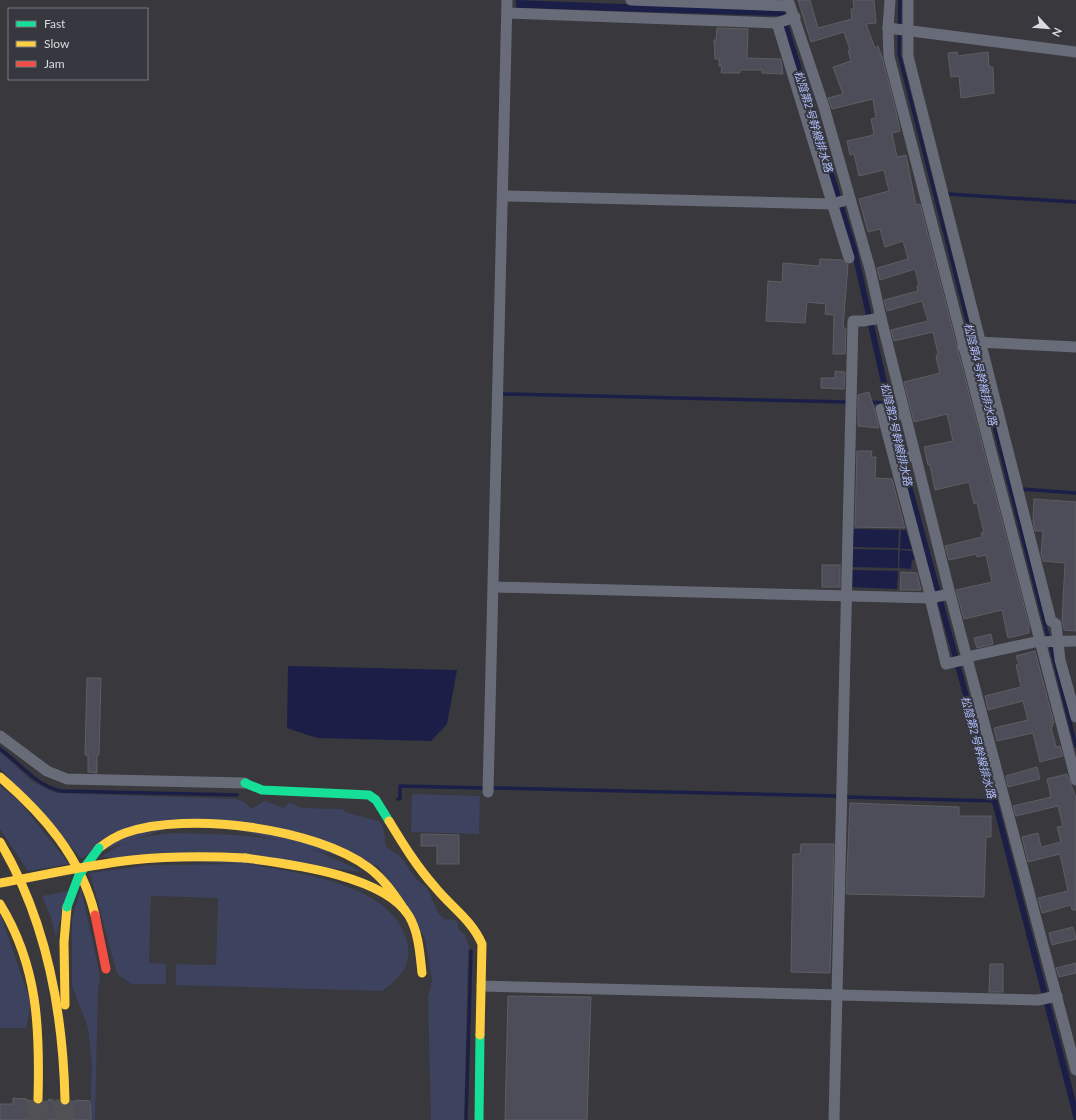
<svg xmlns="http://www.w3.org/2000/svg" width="1076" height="1120" font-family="Lato,'Noto Sans JP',sans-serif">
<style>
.green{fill:#3d425f}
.water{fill:#1b1f47}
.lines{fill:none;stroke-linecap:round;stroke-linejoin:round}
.stream{stroke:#1b1f47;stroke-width:3.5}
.building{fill:#4c4d58;stroke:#5d5e62}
.highway-tunnel{stroke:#505055;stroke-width:20;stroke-dasharray:20 10;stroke-linecap:butt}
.street{stroke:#686b78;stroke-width:11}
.fast{stroke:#16e098;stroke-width:9}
.slow{stroke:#ffcf43;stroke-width:9}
.jam{stroke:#f24e42;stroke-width:9}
.fast-bridge{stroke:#16e098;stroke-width:9}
.slow-bridge{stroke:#ffcf43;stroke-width:9}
.labels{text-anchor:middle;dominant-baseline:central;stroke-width:4;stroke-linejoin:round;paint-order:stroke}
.water-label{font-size:11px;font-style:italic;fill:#b0bdfc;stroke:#36373f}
</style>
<rect width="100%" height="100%" fill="#38383d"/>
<g class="green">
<path d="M0 752 33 782 56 793 236 799 243 801 252 809 264 801 284 808 289 802 302 808 342 809 348 813 379 821 383 826 386 847 401 857 416 879 427 888 439 914 444 919 456 920C459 926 457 931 465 934L468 945 470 947 468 950 464 1120H431L428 997 432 980 425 938 378 866 194 819 81 858 0 768Z"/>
<polygon points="0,786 18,800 69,864 28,871 0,829"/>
<polygon points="412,794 480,796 479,834 411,832"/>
<path d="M175 833C217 834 269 834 309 848 328 855 345 864 363 872L338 869 101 857C127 838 144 836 175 833Z"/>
<path d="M246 864C294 872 393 883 407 941 413 965 400 978 382 991L176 985V964L216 965 218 898 151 896 149 963 166 964V984H132L117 974 90 873 151 865Z"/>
<polygon points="81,888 100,976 98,989 95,1120 90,1120 92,1065 88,1028 72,985 72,919"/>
<polygon points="68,891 56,937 51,917 42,896"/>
<polygon points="0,913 31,1003 26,1028 0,1028"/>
</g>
<g class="water">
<polygon points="516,0 784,10 857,249 901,445 998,803 1076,1102 1076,1120 1074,1120 991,798 895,446 852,253 780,16 516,8"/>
<polygon points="853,529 899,530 898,548 852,547"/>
<polygon points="901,530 906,530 912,549 900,549"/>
<polygon points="852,549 898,550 898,568 851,567"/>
<polygon points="900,550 912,551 915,559 912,560 911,569 899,568"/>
<polygon points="851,570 898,571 897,589 851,587"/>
<polygon points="288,666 457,670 447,724 431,741 317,738 287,728"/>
</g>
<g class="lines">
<g class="stream">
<polyline points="900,0 899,54 1076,746"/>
<polyline points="947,194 1076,202"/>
<polyline points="503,394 847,402"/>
<polyline points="868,402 888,403"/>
<polyline points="1021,489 1076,493"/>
<path d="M0 749C20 763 36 786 61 791L237 795"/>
<polyline points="495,788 838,796"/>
<polyline points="846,797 994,801"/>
<polyline points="398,799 400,799 400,786 483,788"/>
<polyline points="466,1120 471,951"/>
</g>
</g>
<g class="building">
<polygon points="798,0 810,0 818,28 852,19 851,9 854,9 853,0 874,0 876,23 866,24 875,48 878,46 882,57 896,111 900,131 892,133 897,157 906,155 916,205 920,204 1029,625 1029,633 1008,638 1002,610 964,619 956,590 992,582 986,555 977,557 976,554 949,560 945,546 982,537 981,533 984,533 977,503 974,504 969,482 935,490 930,465 928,465 924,447 953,441 947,414 914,422 904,382 940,373 936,357 938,353 933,332 894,341 891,330 928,321 922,301 887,311 884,300 918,291 917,286 919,285 915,269 880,280 877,268 908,259 903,241 885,247 880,229 868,232 859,199 889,191 884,170 859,176 854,154 850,155 847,141 874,135 871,119 876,118 873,99 832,109 828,98 843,94 833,67 851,61 848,51 850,50 844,32 811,42"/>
<polygon points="717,28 748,29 747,58 781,59 783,74 762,73 762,70 740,70 740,73 721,73 722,66 719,66 719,59 715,59 714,40 716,40"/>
<polygon points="957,52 958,56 988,52 989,67 993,67 994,93 961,98 959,76 951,77 948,53"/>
<polygon points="820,259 842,260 848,265 843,327 846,329 845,354 833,354 834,315 825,314 826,304 807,302 805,323 766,321 768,281 782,282 783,263 819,266"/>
<polygon points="835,371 845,372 844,389 821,388 821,378 835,378"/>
<polygon points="869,392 874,408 879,428 858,426 858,395"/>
<polygon points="857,451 872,451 871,457 876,457 875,478 892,479 905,528 855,527"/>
<polygon points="1034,499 1076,502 1076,631 1064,630 1062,620 1065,563 1043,561 1041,554 1043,531 1035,531 1033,521"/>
<rect x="822" y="565" width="18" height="22"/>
<polygon points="901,572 917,573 921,590 900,590"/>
<polygon points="991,634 993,644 977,648 974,638"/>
<polygon points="1035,651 1054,723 1052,723 1053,726 1051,727 1056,747 1060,746 1063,756 1040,762 1033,733 997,741 994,728 1028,720 1023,701 988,710 985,696 1021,687 1016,665 1019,664 1016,656"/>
<polygon points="87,678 101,678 99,755 97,755 97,773 88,772 88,755 85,755"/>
<polygon points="1037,767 1040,779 1008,787 1006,776"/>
<polygon points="1067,774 1076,798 1076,910 1072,910 1071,905 1042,913 1038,898 1068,891 1060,854 1028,862 1022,837 1038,833 1041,847 1061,842 1057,827 1063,826 1058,806 1016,816 1013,806 1051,797 1047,779"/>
<polygon points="850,803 959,807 959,816 991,816 991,837 986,837 984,897 846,894"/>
<polygon points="421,834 459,835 459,864 437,864 437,846 421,846"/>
<polygon points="801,844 834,844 830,973 791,972 793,854 800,854"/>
<polygon points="1073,927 1076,939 1052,945 1049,933"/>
<polygon points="1076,963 1076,973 1059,977 1056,968"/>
<polygon points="990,964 1003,964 1003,992 989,992"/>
<polygon points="508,996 591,997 587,1120 505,1120"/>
<polygon points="13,1098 27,1099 28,1105 37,1110 44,1109 49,1099 53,1100 55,1106 65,1111 71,1110 76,1100 90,1101 91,1120 0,1120 0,1104 13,1104"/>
</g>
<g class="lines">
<g class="highway-tunnel">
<polyline points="37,1120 38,1099"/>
<polyline points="64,1120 65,1100"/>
</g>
<g class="street">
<polyline points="631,0 790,6"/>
<polyline points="788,0 824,107 870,269 881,318 950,594 1076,1070"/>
<polyline points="890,0 888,28 889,57 1076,780"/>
<polyline points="908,0 908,56 1051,621 1056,624 1060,660 1076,717"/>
<polyline points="507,13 777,23 795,17"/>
<polyline points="777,23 849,258"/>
<polyline points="888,28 1076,52"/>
<polyline points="503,196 832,204 850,199"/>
<polyline points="963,347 977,342 1076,347"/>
<polyline points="881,409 931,598"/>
<polyline points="884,418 904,413"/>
<polyline points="895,461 915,455"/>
<polyline points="494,587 930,598 950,594"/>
<polyline points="930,598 946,664 968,659"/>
<polyline points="967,657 1035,642 1076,641"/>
<polyline points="0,736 47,771 67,779 245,783"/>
<polyline points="488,792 507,0"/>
<polyline points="482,986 1038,1000 1057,996"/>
<polyline points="834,1120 853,321 863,321 881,318"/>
</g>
<g class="fast">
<polyline points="245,783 262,790 369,795 376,800 389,821"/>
<polyline points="479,1120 480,1035"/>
</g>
<g class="slow">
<path d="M0 777C44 815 81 857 95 915"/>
<path d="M389 821C403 844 417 867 435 887 451 907 472 920 482 944L480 1035"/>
<path d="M0 842C46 919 63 1011 65 1100"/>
<path d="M99 848C107 842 116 836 125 833 188 811 316 828 369 868 385 880 395 896 406 912"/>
<path d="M245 858C289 864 384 875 409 916 419 933 420 955 422 973"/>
<path d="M0 904C38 966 40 1028 38 1099"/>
<polyline points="65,1005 64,942 67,907"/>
</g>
<polyline class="jam" points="95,915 106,969"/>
<polyline class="fast-bridge" points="67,907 79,875 99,848"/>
<path class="slow-bridge" d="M0 883C44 875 88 865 132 860 170 856 207 856 245 858"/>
</g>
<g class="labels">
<g class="water-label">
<text transform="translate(814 121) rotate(73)">松陰第2号幹線排水路</text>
<text transform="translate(981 374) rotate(76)">松陰第4号幹線排水路</text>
<text transform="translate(897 434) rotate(77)">松陰第2号幹線排水路</text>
<text transform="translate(979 747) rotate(75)">松陰第2号幹線排水路</text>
</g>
</g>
<rect x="8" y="8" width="140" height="72" fill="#36373f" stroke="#78797f"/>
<rect x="16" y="21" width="20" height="6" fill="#16e098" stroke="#78797f"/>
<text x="44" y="28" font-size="12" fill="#dadbe0">Fast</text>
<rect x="16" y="41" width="20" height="6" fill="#ffcf43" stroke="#78797f"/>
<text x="44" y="48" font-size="12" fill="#dadbe0">Slow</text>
<rect x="16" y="61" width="20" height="6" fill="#f24e42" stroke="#78797f"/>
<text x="44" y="68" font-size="12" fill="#dadbe0">Jam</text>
<g transform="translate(1048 28) rotate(116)" stroke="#36373f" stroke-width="3" paint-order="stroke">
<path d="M0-3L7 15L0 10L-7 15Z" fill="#dadbe0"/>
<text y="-6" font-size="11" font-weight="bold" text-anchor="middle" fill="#dadbe0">N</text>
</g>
</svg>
